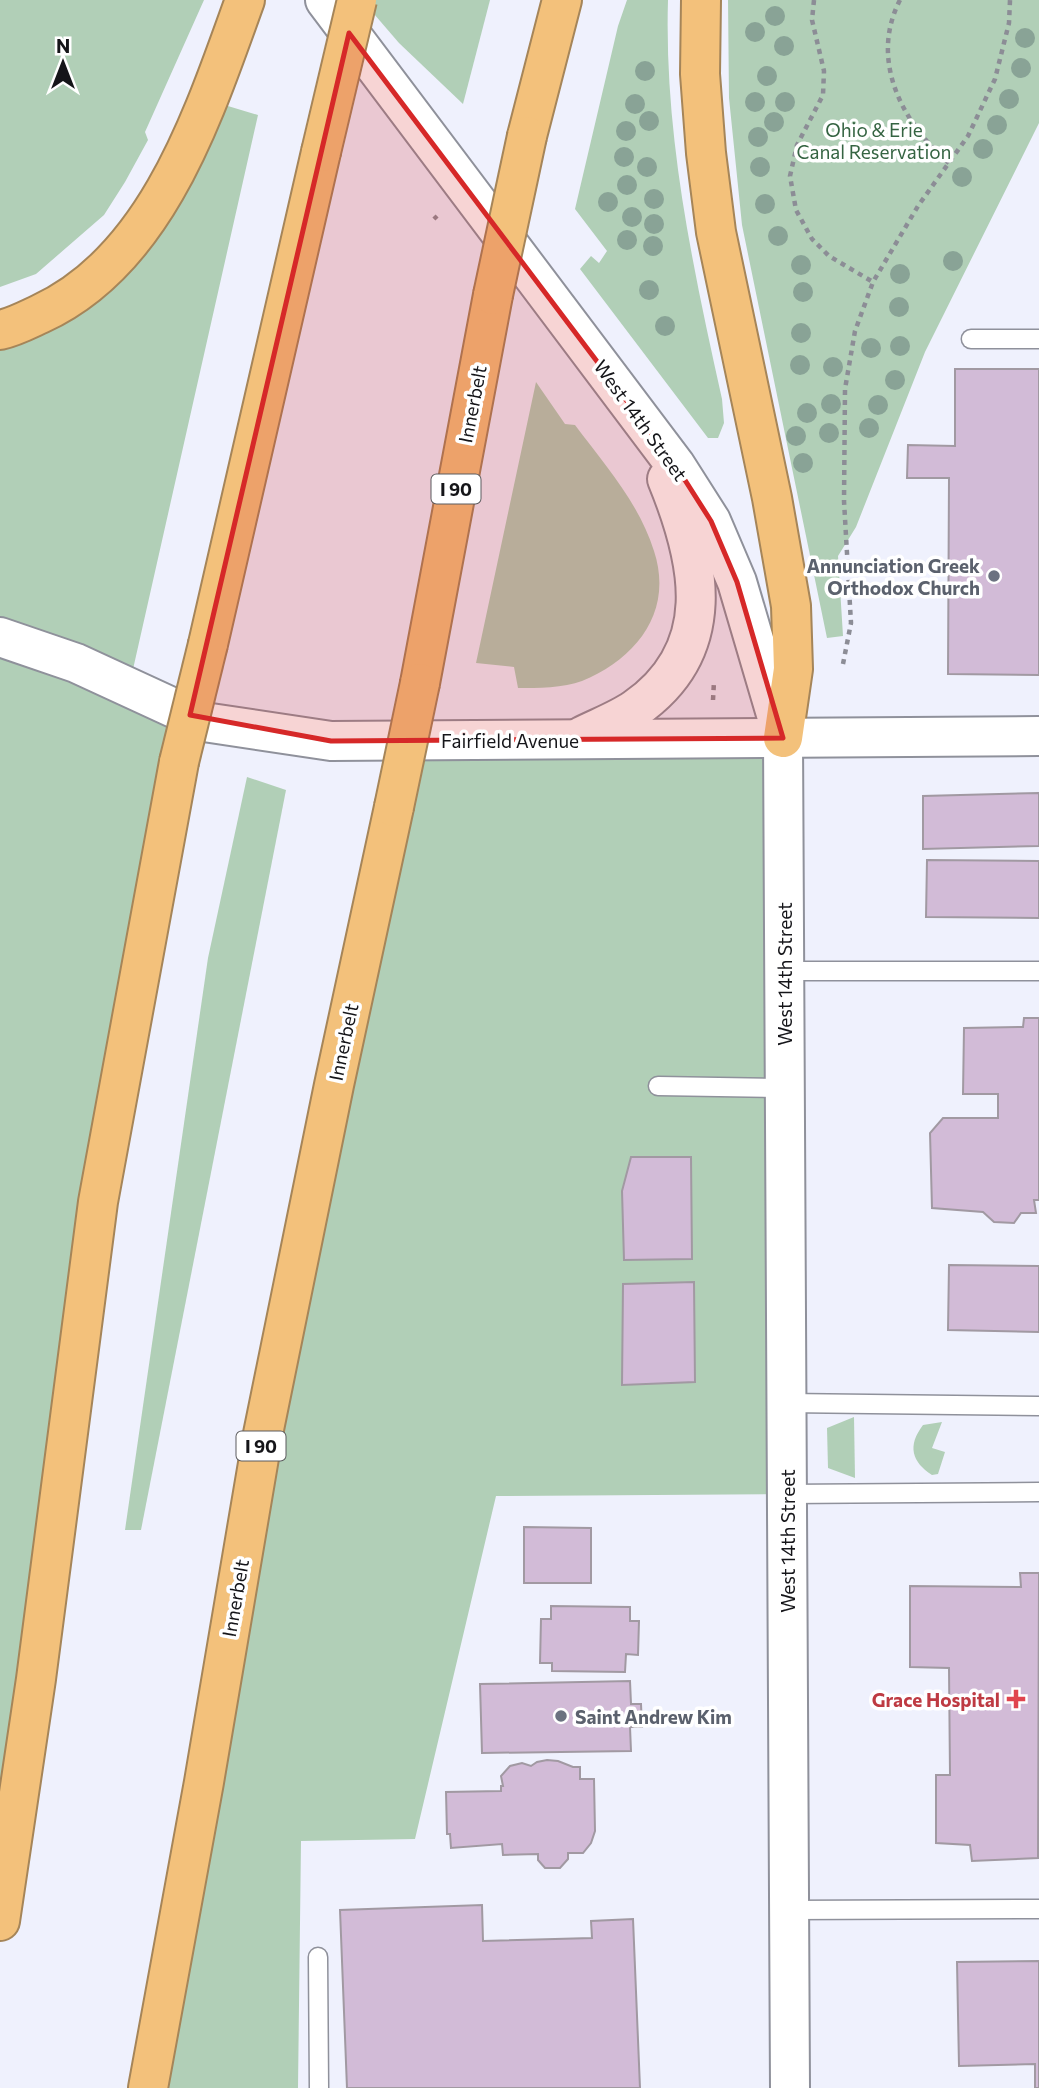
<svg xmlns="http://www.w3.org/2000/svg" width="1039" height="2088" font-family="Commissioner,sans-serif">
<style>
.green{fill:#b1cfb7}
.building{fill:#d2bbd7;stroke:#a199a2;stroke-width:2}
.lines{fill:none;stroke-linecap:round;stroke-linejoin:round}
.service-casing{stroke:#8f919b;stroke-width:21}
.tertiary-casing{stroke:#8f919b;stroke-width:42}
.motorway-casing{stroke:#a58559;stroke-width:42}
.path{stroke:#8c8d96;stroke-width:4.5;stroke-dasharray:5 5;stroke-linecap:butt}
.service{stroke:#fff;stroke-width:18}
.tertiary{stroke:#fff;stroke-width:38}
.motorway{stroke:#f3c17b;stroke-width:38}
.motorway-bridge-casing{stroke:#a58559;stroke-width:42;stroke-linecap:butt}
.motorway-bridge{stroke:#f3c17b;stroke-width:38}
.tree{fill:#89a396}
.marked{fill:#d62828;fill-opacity:0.2;stroke:#d62828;stroke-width:5;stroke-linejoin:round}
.worship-dot{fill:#6b7280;stroke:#fff;stroke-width:2.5}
.health-dot{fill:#e0444e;stroke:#fff;stroke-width:2.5}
.labels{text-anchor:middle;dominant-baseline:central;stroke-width:7;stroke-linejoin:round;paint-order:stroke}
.shield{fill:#fff;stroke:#5b5b5e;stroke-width:2}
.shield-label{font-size:18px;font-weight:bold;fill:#151519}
.park-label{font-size:19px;fill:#356442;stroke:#fff}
.street-label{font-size:19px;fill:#151519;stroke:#fff}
.worship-label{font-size:19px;font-weight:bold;fill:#5b616d;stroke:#fff;text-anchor:end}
.health-label{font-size:19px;font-weight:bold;fill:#be3a42;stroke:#fff;text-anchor:end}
</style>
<rect width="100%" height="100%" fill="#eff1fd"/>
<g class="green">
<polygon points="0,0 204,0 145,132 148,140 125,182 104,215 36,274 0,287"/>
<polygon points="362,0 490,0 463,104 399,43"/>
<path d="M627 0H668C664 135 693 268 722 399L724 423 718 438H708L580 269 591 256 599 263 607 251 575 209 618 26Z"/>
<polygon points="728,0 1039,0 1039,123 925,352 856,527 838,556 843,636 827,638 742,225 729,98"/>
<polygon points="208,100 258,115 129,687 190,715 0,1921 0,330 94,279"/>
<path d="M536 382 565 424 575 425C605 465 639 503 654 551 674 612 636 659 582 681 564 688 537 688 518 688L514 667 476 663Z"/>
<polygon points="783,738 787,1494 496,1496 415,1839 301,1841 298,2088 148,2088 407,741"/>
<polygon points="247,777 286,790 141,1530 125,1530 208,958"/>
<polygon points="854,1417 855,1478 828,1468 827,1428"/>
<path d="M942 1422 932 1448 945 1452 938 1474 932 1475C912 1462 907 1446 923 1425Z"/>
</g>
<g class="building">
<polygon points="955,369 1039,369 1039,675 948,674 949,478 907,478 908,445 955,446"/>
<polygon points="1039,793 1039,846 923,849 923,796"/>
<polygon points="927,860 1039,861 1039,918 926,917"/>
<polygon points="1024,1018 1039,1018 1039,1200 1034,1200 1036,1213 1021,1213 1014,1223 994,1222 983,1212 932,1208 930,1133 943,1118 998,1118 998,1094 963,1094 964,1028 1023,1027"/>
<polygon points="631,1157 691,1157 692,1259 624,1260 622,1191"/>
<polygon points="949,1265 1039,1266 1039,1332 948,1330"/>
<polygon points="694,1282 695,1382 622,1385 623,1284"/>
<polygon points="524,1527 591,1528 591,1583 524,1583"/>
<polygon points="1020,1573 1039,1573 1038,1858 972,1861 970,1845 936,1843 936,1775 950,1775 949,1668 910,1667 910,1586 1021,1587"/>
<polygon points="551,1606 630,1607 630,1621 639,1621 638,1655 626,1654 625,1672 552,1671 552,1663 540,1663 541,1619 551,1619"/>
<polygon points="630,1681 631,1704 641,1704 642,1727 630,1727 631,1751 482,1753 480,1684"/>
<polygon points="547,1760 558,1761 573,1767 580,1767 580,1779 594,1779 595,1831 591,1843 583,1853 568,1853 568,1859 560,1868 545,1868 538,1860 538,1854 503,1855 502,1844 451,1848 450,1834 447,1834 446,1792 501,1791 501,1786 503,1786 501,1776 510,1766 522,1763 531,1766 537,1762"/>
<polygon points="482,1905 483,1941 592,1938 591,1921 633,1919 640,2088 347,2088 340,1910"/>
<polygon points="1039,1961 1039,2088 1035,2088 1035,2064 959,2066 957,1962"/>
</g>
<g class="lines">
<defs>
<g id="service">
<polyline points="971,339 1039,339"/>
<polyline points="784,971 1039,971"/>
<polyline points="658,1086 784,1088"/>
<polyline points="786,1403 1039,1406"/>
<polyline points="787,1494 1039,1492"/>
<polyline points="789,1910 1039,1909"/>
<polyline points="318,1957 319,2088"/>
</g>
<g id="tertiary">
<polyline points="325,0 676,466 711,521 737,582 783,738 790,2088"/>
<polyline points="0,637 76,663 204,722 331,741 1039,736"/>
<path d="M582 736C600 727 619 720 635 709 720 650 701 562 667 479"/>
</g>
<g id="motorway">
<polyline points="701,0 700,74 706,153 716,232 772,498 791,606 793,669 783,738"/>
<polyline points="527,136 562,0"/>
<path d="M0 330C14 327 27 320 40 314 158 260 204 113 245 0"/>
<polyline points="208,644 321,152"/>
<polyline points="420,683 493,295"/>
<polyline points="0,1921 36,1679 98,1202 179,762"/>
<polyline points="148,2088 204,1782 263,1434 334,1085 394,807"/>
</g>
</defs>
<use href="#service" class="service-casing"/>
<use href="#tertiary" class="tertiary-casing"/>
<use href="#motorway" class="motorway-casing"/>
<g class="path">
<polyline points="814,0 812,20 824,71 823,95 797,145 790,176 796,210 812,239 829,256 873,282"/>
<path d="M900 0C869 60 902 123 949 163"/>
<polyline points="434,216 437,219"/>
<polyline points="843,664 851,623 844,501 845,389 855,331 873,282 918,206 968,136 995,79 1009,23 1010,0"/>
<polyline points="713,700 714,681"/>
</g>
<use href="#service" class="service"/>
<use href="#tertiary" class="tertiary"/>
<use href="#motorway" class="motorway"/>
<defs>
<g id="motorway-bridge">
<polyline points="321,152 357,0"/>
<polyline points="493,295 527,136"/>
<polyline points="179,762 208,644"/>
<polyline points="394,807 420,683"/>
</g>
</defs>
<use href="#motorway-bridge" class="motorway-bridge-casing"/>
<use href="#motorway-bridge" class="motorway-bridge"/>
</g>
<g class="tree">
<circle cx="775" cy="16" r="10"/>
<circle cx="755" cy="32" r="10"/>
<circle cx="1025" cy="38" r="10"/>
<circle cx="784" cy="46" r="10"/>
<circle cx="1021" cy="68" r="10"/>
<circle cx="645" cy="71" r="10"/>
<circle cx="767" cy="76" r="10"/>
<circle cx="1009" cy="99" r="10"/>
<circle cx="755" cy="102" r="10"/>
<circle cx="785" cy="102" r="10"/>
<circle cx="635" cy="104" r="10"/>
<circle cx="649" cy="121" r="10"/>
<circle cx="774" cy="122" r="10"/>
<circle cx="997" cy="125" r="10"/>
<circle cx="626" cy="131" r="10"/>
<circle cx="758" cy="137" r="10"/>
<circle cx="983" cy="149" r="10"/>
<circle cx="624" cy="157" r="10"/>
<circle cx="647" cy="167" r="10"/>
<circle cx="760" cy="167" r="10"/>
<circle cx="962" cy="177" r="10"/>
<circle cx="627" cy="185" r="10"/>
<circle cx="654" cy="199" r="10"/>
<circle cx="608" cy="202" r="10"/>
<circle cx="765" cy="204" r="10"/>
<circle cx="632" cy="217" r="10"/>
<circle cx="654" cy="224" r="10"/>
<circle cx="778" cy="236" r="10"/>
<circle cx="627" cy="240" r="10"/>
<circle cx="653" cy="246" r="10"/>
<circle cx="953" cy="261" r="10"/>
<circle cx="801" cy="265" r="10"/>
<circle cx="900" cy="274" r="10"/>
<circle cx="649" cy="290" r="10"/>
<circle cx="803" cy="292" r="10"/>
<circle cx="899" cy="307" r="10"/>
<circle cx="665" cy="326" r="10"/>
<circle cx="801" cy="333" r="10"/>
<circle cx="900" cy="346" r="10"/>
<circle cx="871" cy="348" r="10"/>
<circle cx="800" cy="365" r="10"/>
<circle cx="833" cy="367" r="10"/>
<circle cx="895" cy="380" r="10"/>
<circle cx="831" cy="404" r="10"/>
<circle cx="878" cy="405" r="10"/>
<circle cx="807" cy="413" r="10"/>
<circle cx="869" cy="428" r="10"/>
<circle cx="829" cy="433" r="10"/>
<circle cx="796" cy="436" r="10"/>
<circle cx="803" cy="463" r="10"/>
</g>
<path class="marked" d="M349 33 676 466 711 521 737 582 783 738 331 741 190 715Z"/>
<g class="worship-dot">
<circle cx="994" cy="576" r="7"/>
<circle cx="561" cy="1716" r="7"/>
</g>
<path class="health-dot" d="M1012.5 1688.5h7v7h7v7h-7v7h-7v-7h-7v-7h7z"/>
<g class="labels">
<g class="shield">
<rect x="431.5" y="474.5" width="49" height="29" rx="5"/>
<rect x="236.5" y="1431.5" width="49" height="29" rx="5"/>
</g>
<g class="shield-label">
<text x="456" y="489">I 90</text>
<text x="261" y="1446">I 90</text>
</g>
<g class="park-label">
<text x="874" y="129">Ohio &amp; Erie<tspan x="874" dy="22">Canal Reservation</tspan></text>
</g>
<g class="street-label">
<text transform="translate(472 404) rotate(-79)">Innerbelt</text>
<text transform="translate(641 420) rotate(54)">West 14th Street</text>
<text x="510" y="740">Fairfield Avenue</text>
<text transform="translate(784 974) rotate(-90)">West 14th Street</text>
<text transform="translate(343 1042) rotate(-78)">Innerbelt</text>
<text transform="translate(787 1541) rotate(-90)">West 14th Street</text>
<text transform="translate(235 1598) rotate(-80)">Innerbelt</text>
</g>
<g class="worship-label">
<text x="980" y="565">Annunciation Greek<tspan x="980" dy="22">Orthodox Church</tspan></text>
<text x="575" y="1716" text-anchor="start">Saint Andrew Kim</text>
</g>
<g class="health-label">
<text x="1000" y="1699">Grace Hospital</text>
</g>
</g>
<g transform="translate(63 63)" stroke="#ffffff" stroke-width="5" paint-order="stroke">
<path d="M0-5L12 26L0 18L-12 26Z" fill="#151519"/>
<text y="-10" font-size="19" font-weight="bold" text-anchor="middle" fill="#151519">N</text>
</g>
</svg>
